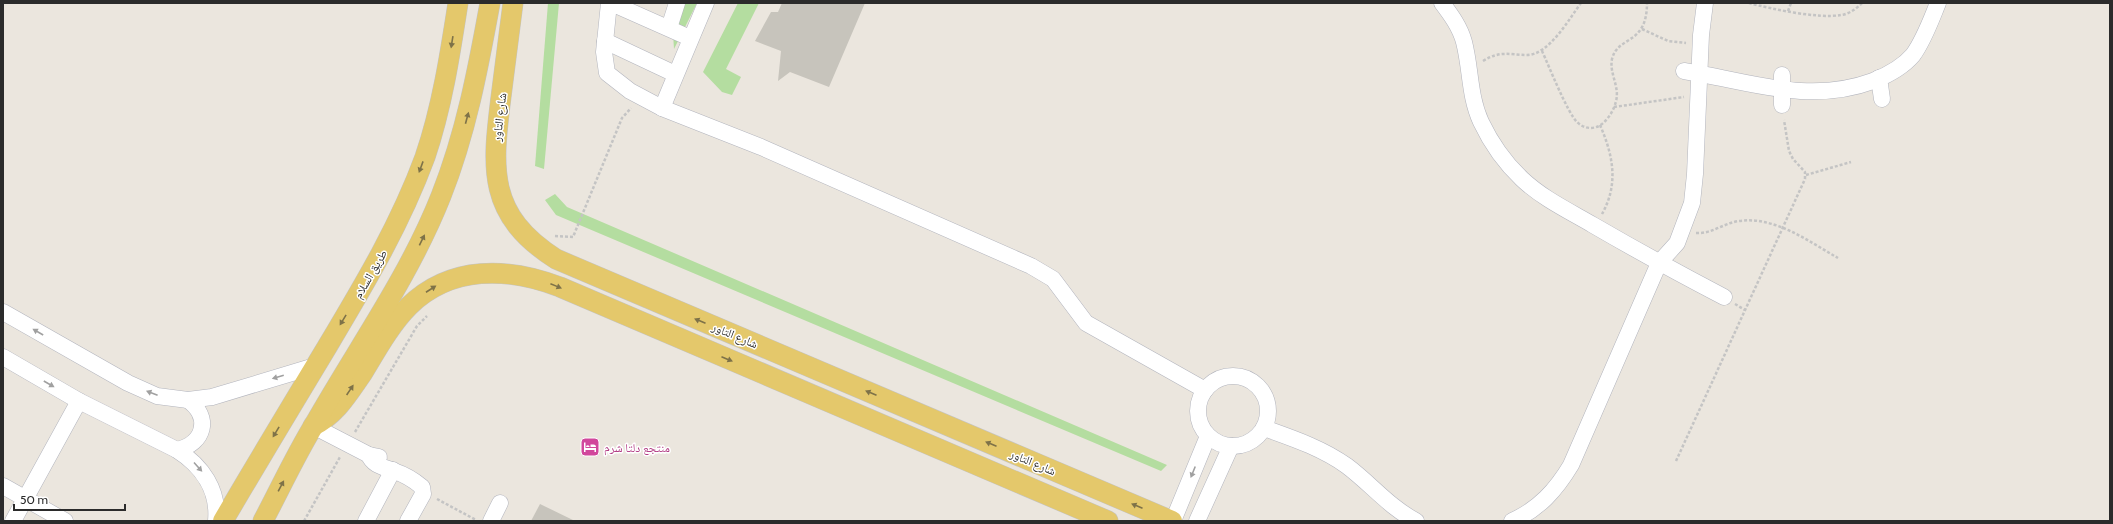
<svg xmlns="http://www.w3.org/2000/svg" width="2113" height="524" font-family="Cabin,'Noto Naskh Arabic',sans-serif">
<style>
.green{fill:#b4dda0}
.building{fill:#c7c4bc}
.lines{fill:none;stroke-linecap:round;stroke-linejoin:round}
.minor-casing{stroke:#b2b4bd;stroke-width:17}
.major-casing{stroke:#c4c4c4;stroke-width:21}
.path{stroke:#c4c4c4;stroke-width:2.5;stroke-dasharray:3 2;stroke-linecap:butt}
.minor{stroke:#fff;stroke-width:16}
.major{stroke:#e4c86b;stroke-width:20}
.oneway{fill:#7e7248}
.oneway2{fill:#a0a0a0}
.labels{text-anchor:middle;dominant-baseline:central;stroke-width:3;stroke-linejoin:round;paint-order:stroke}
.street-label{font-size:12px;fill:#2b2b2b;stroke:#fff}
.hotel-label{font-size:12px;fill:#b23c85;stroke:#fff;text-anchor:start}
</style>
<rect width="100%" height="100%" fill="#ebe6de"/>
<g class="green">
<polygon points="548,3 559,3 544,169 535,166"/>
<polygon points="671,3 697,3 674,49"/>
<polygon points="738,3 759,3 726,69 741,77 732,95 722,92 703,72"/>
<polygon points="555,194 567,207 1167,465 1161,471 556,215 545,200"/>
</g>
<g class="building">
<polygon points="782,3 865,3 829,87 790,72 778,81 781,51 755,41 771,12 778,12"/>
<polygon points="540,504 575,521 531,521"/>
</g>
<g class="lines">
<defs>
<g id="minor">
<polyline points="609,3 604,52 607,73 630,91 662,108 761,147 1031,266 1053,279 1086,323 1205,390"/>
<polyline points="611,3 690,38"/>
<path d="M1442 3C1451 15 1460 27 1464 42 1471 69 1469 96 1481 122 1491 143 1505 163 1522 179 1542 198 1569 211 1593 225 1636 250 1680 274 1724 297"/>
<polyline points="669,28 677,3"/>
<polyline points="605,41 675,74"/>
<path d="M1684 71C1749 81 1808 105 1873 81 1888 75 1902 68 1913 55 1924 40 1931 20 1938 3"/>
<polyline points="1782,75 1782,105"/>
<polyline points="1879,78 1882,99"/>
<polyline points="662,108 706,3"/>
<polyline points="3,312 128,383 157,396 188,400 212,397 315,366"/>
<path d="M3 357 79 401 177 450C202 466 219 490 216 521"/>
<circle cx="1233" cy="411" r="35"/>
<polyline points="313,426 369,455 379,457"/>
<path d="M1264 428C1292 438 1322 448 1347 466 1371 484 1389 507 1416 521"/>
<path d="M177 450C205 443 211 417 188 400"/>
<path d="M369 455C373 466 385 467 394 471 403 474 415 481 422 487L423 494 408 521"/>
<polyline points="3,486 65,521"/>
<polyline points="13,521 79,401"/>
<polyline points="366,521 393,470"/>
<polyline points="491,521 500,503"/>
<polyline points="1173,521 1208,436"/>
<polyline points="1197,521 1231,446"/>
<path d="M1512 521C1539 509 1556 490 1571 465L1659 263 1677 243 1692 203 1695 174 1701 35 1705 3"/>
</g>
<g id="major">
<path d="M513 3C509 34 505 65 501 97 492 169 487 215 556 259L1172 521"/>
<path d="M313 426C336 415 348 394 362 374 376 351 390 325 409 306 451 265 508 267 560 287L1108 521"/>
<path d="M223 521C257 463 292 405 327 347 364 285 400 225 425 157 442 107 450 55 458 3"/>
<path d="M263 521C280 489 295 456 314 425 357 349 409 277 441 196 466 133 478 69 490 3"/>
</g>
</defs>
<use href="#minor" class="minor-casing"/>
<use href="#major" class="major-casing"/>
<g class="path">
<path d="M1749 3C1772 9 1818 19 1841 15 1849 14 1856 9 1862 3"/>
<polyline points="1788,11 1791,3"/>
<polyline points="1642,29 1668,41 1686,43"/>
<path d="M1542 51C1549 66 1567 112 1577 122 1584 129 1594 130 1602 124 1609 118 1614 110 1616 101 1620 87 1609 73 1612 59 1618 35 1647 46 1647 3"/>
<path d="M1483 61C1501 50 1509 55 1527 55 1549 55 1569 19 1581 3"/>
<polyline points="1614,107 1684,97"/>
<path d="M1600 125C1613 155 1619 184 1602 214"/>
<polyline points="1806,175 1851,162"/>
<path d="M1696 233C1712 234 1724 223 1739 221 1775 216 1808 241 1838 258"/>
<polyline points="555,236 573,237 622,118 631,108"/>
<polyline points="1735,304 1745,310"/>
<polyline points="355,432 417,326 427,316"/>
<polyline points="1676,461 1805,179 1805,172 1793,159 1789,151 1784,120"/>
<polyline points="437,499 476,520"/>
<polyline points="304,521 340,457"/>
</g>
<use href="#minor" class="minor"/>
<use href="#major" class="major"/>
</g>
<defs><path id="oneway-solid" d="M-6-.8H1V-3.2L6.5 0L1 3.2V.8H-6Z"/></defs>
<g class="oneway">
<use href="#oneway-solid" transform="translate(452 42) rotate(99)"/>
<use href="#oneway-solid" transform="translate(467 118) rotate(-75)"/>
<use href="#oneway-solid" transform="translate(421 167) rotate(110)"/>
<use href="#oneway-solid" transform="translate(422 240) rotate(-64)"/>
<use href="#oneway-solid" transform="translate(556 286) rotate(22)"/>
<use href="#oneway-solid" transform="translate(431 289) rotate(-33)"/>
<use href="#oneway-solid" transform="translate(343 320) rotate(121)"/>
<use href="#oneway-solid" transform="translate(700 321) rotate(-157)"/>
<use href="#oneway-solid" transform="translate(727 359) rotate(23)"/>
<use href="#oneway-solid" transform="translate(350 390) rotate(-56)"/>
<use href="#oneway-solid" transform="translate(871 393) rotate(-157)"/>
<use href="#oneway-solid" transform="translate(276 432) rotate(121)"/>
<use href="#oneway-solid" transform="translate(991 444) rotate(-157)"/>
<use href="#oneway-solid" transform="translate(281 486) rotate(-62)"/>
<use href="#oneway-solid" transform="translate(1137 506) rotate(-157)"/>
</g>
<g class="oneway2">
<use href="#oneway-solid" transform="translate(38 332) rotate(-150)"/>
<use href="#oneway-solid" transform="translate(278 377) rotate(164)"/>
<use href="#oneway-solid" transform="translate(49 384) rotate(30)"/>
<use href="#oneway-solid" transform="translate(152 393) rotate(-159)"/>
<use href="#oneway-solid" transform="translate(198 467) rotate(48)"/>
<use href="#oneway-solid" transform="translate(1193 472) rotate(112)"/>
</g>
<defs>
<symbol id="hotel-square" viewBox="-11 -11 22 22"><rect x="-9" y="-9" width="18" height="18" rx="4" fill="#d1479c" stroke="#fff"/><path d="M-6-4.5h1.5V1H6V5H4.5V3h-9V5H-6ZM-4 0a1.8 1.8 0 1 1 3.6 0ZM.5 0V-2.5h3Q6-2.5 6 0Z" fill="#fff"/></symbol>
</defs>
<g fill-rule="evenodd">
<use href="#hotel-square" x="579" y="436" width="22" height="22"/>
</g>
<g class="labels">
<g class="street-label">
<text transform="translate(499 117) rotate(-83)">شارع التاور</text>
<text transform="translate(370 274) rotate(-60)">طريق السلام</text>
<text transform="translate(735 335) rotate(23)">شارع التاور</text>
<text transform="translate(1033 462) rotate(23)">شارع التاور</text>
</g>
<g class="hotel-label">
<text x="604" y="447">منتجع دلتا شرم</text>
</g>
</g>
<rect width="2113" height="524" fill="none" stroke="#2b2b2b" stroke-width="8"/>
<path d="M14 504v6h111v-6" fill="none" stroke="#2b2b2b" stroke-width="2"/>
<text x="20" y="504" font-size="12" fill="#2b2b2b" stroke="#ffffff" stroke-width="3" paint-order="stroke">50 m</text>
</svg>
